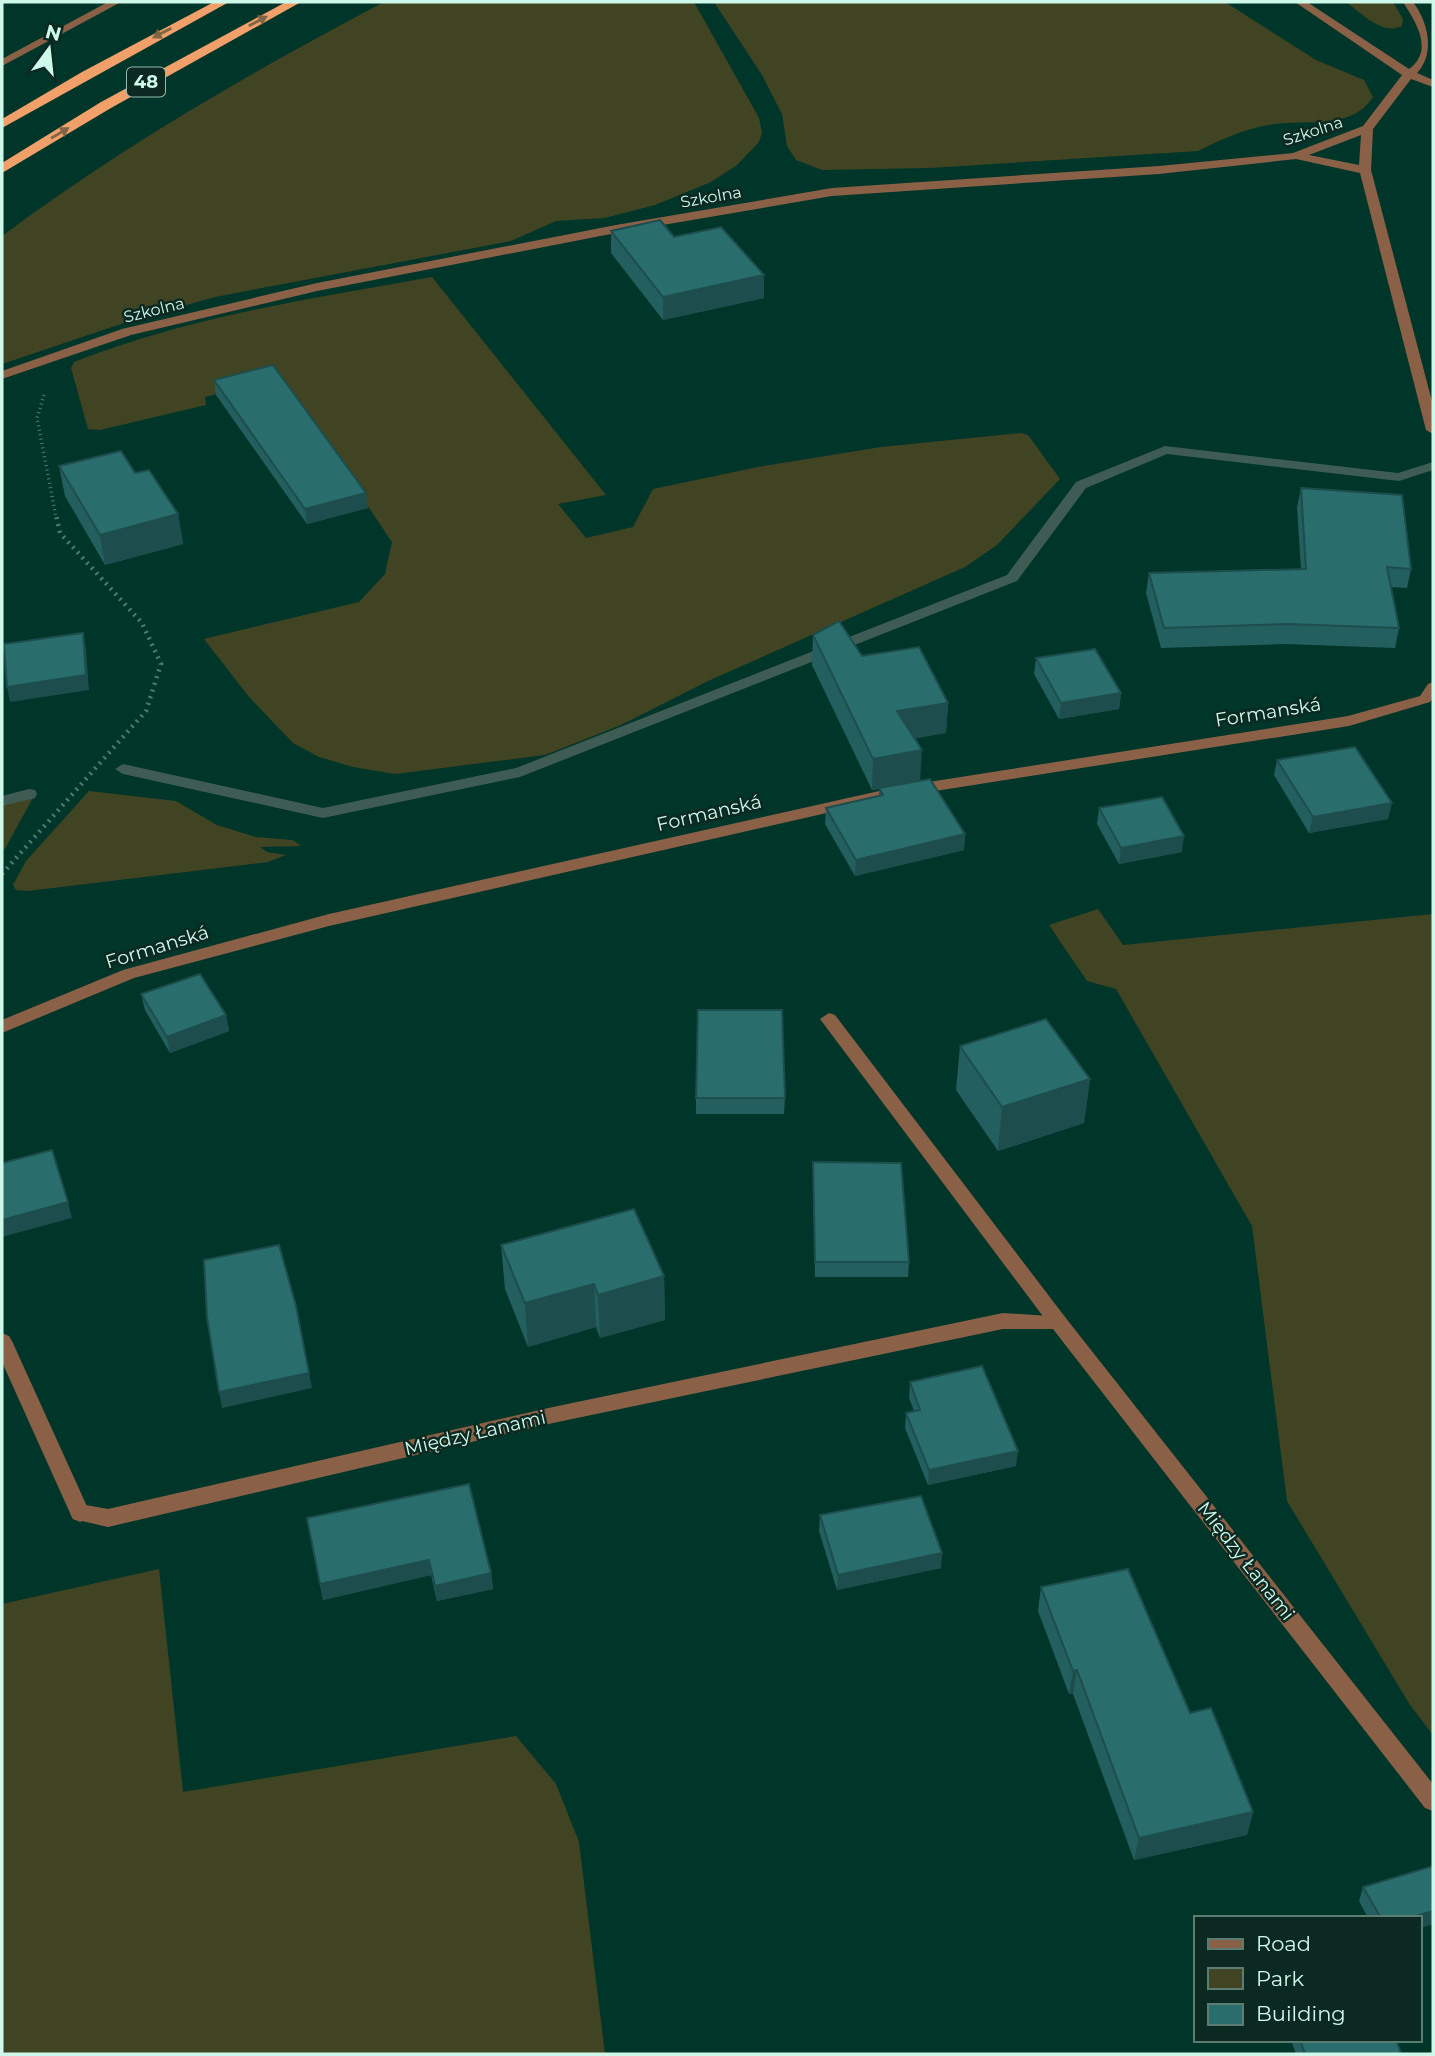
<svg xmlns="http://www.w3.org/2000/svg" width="1435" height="2056" font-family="Montserrat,sans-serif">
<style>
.green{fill:#414422}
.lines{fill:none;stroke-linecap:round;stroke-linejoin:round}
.stream{fill:#3f5c54;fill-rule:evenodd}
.path-far1{stroke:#4b7d70;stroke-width:3.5;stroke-dasharray:1 3.5;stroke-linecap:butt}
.path{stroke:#4b7d70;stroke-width:4.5;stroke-dasharray:2 5;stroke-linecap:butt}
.service{fill:#8a6147;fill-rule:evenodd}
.minor{fill:#8a6147;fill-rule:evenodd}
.trunk{fill:#f2a06a;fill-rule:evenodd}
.wall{fill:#235f5e}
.shaded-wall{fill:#1d4d4c}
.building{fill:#296e6d;stroke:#1d4d4c;stroke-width:2}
.oneway{fill:#7f6446}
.labels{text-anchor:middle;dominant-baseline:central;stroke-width:5;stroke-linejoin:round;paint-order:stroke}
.far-street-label{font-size:16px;fill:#cef9ea;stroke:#0c2921}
.shield{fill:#0c2921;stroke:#94bbae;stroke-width:2}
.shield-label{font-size:18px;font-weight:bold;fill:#cef9ea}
.street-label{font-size:19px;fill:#cef9ea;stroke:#0c2921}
</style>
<rect width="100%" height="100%" fill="#00362a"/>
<g class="green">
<path d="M384 2H694L759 118 762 133 759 142 737 165 711 182 655 205 604 218 556 221 511 241 215 297 133 320 2 364V236C121 147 253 71 384 2Z"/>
<path d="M714 2H1225L1316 60 1364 80 1373 97C1350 132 1304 118 1269 125 1244 129 1220 140 1198 151L930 168 822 170 796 160 787 146 782 114 762 75Z"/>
<path d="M1346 2H1393L1403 19 1402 26C1383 36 1361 13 1346 2Z"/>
<path d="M432 277 606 495 558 504 586 538 633 527 653 489 758 467 881 447 1021 433 1028 435 1060 479 997 545 965 567 708 681 621 725 545 755 395 774 353 767 319 757 293 743 249 697 204 639 359 602 385 574 392 542 281 378 205 397 206 405 100 430 88 429 71 368 74 362C190 316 310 299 432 277Z"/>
<polygon points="89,791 176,801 217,825 256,837 293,840 301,846 260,847 267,852 286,855 268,862 28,891 16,890 13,885 26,861"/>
<polygon points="25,796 34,796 2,854 2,803"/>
<polygon points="1098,909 1123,945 1433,914 1433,1735 1410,1705 1287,1501 1252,1226 1116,989 1087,981 1049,925"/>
<polygon points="159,1569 183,1792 516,1736 556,1784 579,1842 605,2054 2,2054 2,1604"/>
</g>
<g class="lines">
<g class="stream">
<polygon points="1165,446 1398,473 1433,462 1433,470 1399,481 1167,454 1086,488 1017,581 520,777 323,818 123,774 115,769 123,764 323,808 516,768 1007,575 1076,482"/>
<polygon points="29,789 35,790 37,794 35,798 2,806 2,796"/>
</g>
<polyline class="path-far1" points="44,395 37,418 56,517"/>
<polyline class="path" points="2,874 146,711 161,664 142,623 60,533 56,515"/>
<g class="service">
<polygon points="829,1013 835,1015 1065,1317 1068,1322 1065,1327 1058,1330 1051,1327 820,1019"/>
<polygon points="2,1333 9,1336 12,1341 90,1513 87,1519 80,1522 73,1519 70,1513 2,1362"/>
</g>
<g class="minor">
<polygon points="108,2 121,2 2,66 2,59"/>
<path d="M1295 2H1307L1409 69C1435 50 1415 21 1403 2H1413C1429 23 1435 54 1417 73L1433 80V87L1411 79 1373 129 1371 170 1433 405V434L1426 430 1360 173 1296 159 1159 174 832 196 616 233 317 291 131 335 2 379V371L122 329 317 283 616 225 832 188 1159 166 1293 153 1363 126 1402 75ZM1361 135 1359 165 1309 155Z"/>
<polygon points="1433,682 1433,698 1430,702 1349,726 897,797 329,926 134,978 2,1033 2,1020 123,970 329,914 897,787 1348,716 1420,696 1428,684"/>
<polygon points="1003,1313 1065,1317 1433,1784 1433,1811 1425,1808 1053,1329 1003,1329 553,1423 108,1527 73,1519 70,1513 73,1507 80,1504 108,1509 553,1407"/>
</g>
<g class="trunk">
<polygon points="214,2 229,2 2,128 2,119 82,72"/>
<polygon points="286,2 301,2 111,108 2,173 2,163 101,102"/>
</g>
</g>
<g class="wall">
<polygon points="611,231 674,237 764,298 663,320 611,253"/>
<polygon points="214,380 368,508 307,524 216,395"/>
<polygon points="59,466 135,473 178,514 183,544 105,565 65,496"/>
<polygon points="1301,488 1411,569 1407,588 1391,587 1399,628 1395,648 1285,644 1161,648 1146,593 1149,573 1301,569 1297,507"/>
<polygon points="813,635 862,656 948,703 946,733 915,738 920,781 965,834 964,850 855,876 825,824 826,808 879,796 879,789 872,790 812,665"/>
<polygon points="1036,658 1121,693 1119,709 1059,719 1034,674"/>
<polygon points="1277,760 1388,819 1309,833 1274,775"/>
<polygon points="1099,808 1182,852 1119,864 1097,824"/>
<polygon points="141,994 226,1015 229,1031 170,1053 145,1010"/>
<polygon points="960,1046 1090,1079 1084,1123 998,1151 956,1090"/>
<polygon points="696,1098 785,1098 784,1114 696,1114"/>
<polygon points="813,1162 909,1262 908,1277 815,1277"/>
<polygon points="501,1245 664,1276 665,1320 600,1338 596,1327 528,1347 505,1289"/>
<polygon points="910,1382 1016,1466 928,1485 905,1428 906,1413 914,1411 909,1398"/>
<polygon points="820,1515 941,1568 837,1590 819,1531"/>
<polygon points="307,1518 491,1573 493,1589 437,1601 431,1575 323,1600"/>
<polygon points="1041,1587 1190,1713 1253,1812 1247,1835 1134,1860 1073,1694 1069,1694 1038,1611"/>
<polygon points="1433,1866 1433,1924 1419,1928 1419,1918 1368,1918 1359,1901 1363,1887"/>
<polygon points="1291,2040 1396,2040 1401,2054 1296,2054"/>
</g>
<g class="shaded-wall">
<polygon points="764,275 764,298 663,320 663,297"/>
<polygon points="366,493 368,508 307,524 305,509"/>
<polygon points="178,514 183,544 105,565 100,535"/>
<polygon points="83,633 86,649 89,690 10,702 7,687"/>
<polygon points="1121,693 1119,709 1059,719 1061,703"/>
<polygon points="948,703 946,733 896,742 897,711"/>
<polygon points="922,750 920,781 872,790 873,759"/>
<polygon points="1392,803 1388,819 1309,833 1313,817"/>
<polygon points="965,834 964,850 855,876 856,860"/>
<polygon points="1184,836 1182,852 1119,864 1121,848"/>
<polygon points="226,1015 229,1031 170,1053 167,1037"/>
<polygon points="1090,1079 1084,1123 998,1151 1002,1107"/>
<polygon points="68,1202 72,1218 2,1237 2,1220"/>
<polygon points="664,1276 665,1320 600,1338 598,1295"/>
<polygon points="594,1284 596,1327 528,1347 525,1303"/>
<polygon points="309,1373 312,1388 222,1408 219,1392"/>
<polygon points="1018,1451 1016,1466 928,1485 929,1470"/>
<polygon points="942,1553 941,1568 837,1590 838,1575"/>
<polygon points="429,1560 431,1575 323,1600 320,1584"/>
<polygon points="491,1573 493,1589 437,1601 435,1586"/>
<polygon points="1077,1670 1073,1694 1069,1694 1073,1671"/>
<polygon points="1253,1812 1247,1835 1134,1860 1139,1838"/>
<polygon points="1433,1911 1433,1924 1419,1928 1419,1918 1410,1918"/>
</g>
<g class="building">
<polygon points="660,220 674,237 721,227 764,275 663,297 611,231"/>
<polygon points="273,365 366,493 305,509 214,380"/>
<polygon points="121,451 135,473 149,470 178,514 100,535 59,466"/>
<polygon points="1301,488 1402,495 1411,569 1387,567 1399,628 1288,624 1164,628 1149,573 1306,569"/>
<polygon points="839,621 862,656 919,647 948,703 897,711 922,750 873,759 813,635"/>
<polygon points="83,633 86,675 7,687 4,644"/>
<polygon points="1095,649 1121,693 1061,703 1036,658"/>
<polygon points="1355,747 1392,803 1313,817 1277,760"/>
<polygon points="930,779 965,834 856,860 826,808 883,795 879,788"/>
<polygon points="1162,797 1184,836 1121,848 1099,808"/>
<polygon points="200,974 226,1015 167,1037 141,994"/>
<polygon points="698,1010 782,1010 785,1098 696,1098"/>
<polygon points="1046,1019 1090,1079 1002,1107 960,1046"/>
<polygon points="52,1150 68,1202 2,1220 2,1163"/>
<polygon points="813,1162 901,1163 909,1262 815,1262"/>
<polygon points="634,1209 664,1276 598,1295 594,1284 525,1303 501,1245"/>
<polygon points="279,1245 296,1306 309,1373 219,1392 207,1317 204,1260"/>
<polygon points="982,1366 1018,1451 929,1470 906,1413 920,1410 910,1382"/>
<polygon points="469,1484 491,1573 435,1586 429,1560 320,1584 307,1518"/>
<polygon points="921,1496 942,1553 838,1575 820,1515"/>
<polygon points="1128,1569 1190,1713 1211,1708 1253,1812 1139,1838 1077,1670 1073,1671 1041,1587"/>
<polygon points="1433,1866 1433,1911 1410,1918 1381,1918 1363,1887"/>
<polygon points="1300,2040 1396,2040 1401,2053 1396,2054 1305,2054"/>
</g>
<defs><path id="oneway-solid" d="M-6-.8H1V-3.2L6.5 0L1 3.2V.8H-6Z" transform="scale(1.75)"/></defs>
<g class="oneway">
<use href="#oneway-solid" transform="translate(258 21) rotate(-28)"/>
<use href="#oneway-solid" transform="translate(162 33) rotate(153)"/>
<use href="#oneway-solid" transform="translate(60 133) rotate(-31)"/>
</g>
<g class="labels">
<g class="far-street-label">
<text transform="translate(1313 131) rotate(-18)">Szkolna</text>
<text transform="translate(711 197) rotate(-10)">Szkolna</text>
<text transform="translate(154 310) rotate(-14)">Szkolna</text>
</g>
<rect class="shield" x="127" y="67.5" width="38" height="29" rx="5"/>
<g class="shield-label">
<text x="146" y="82">48</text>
</g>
<g class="street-label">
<text transform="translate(1268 712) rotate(-9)">Formanská</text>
<text transform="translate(709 813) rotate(-13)">Formanská</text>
<text transform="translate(157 947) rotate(-17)">Formanská</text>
<text transform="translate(475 1433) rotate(-13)">Między Łanami</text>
<text transform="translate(1246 1561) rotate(52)">Między Łanami</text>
</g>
</g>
<rect width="1435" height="2056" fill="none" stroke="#cef9ea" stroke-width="7"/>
<rect x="1194" y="1916" width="228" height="126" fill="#0c2921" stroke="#5a7c71" stroke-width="2"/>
<rect x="1208" y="1939" width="35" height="10" fill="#8a6147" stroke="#5a7c71" stroke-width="2"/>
<text x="1256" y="1951" font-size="21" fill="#cef9ea">Road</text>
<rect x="1208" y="1968" width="35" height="21" fill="#414422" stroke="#5a7c71" stroke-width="2"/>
<text x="1256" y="1986" font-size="21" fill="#cef9ea">Park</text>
<rect x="1208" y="2004" width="35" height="21" fill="#296e6d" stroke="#5a7c71" stroke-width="2"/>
<text x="1256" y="2021" font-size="21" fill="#cef9ea">Building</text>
<g transform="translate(49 49) rotate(15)" stroke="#0c2921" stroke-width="5" paint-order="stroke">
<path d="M0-5L12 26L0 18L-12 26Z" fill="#cef9ea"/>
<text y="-10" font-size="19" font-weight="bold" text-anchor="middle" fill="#cef9ea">N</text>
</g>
</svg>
